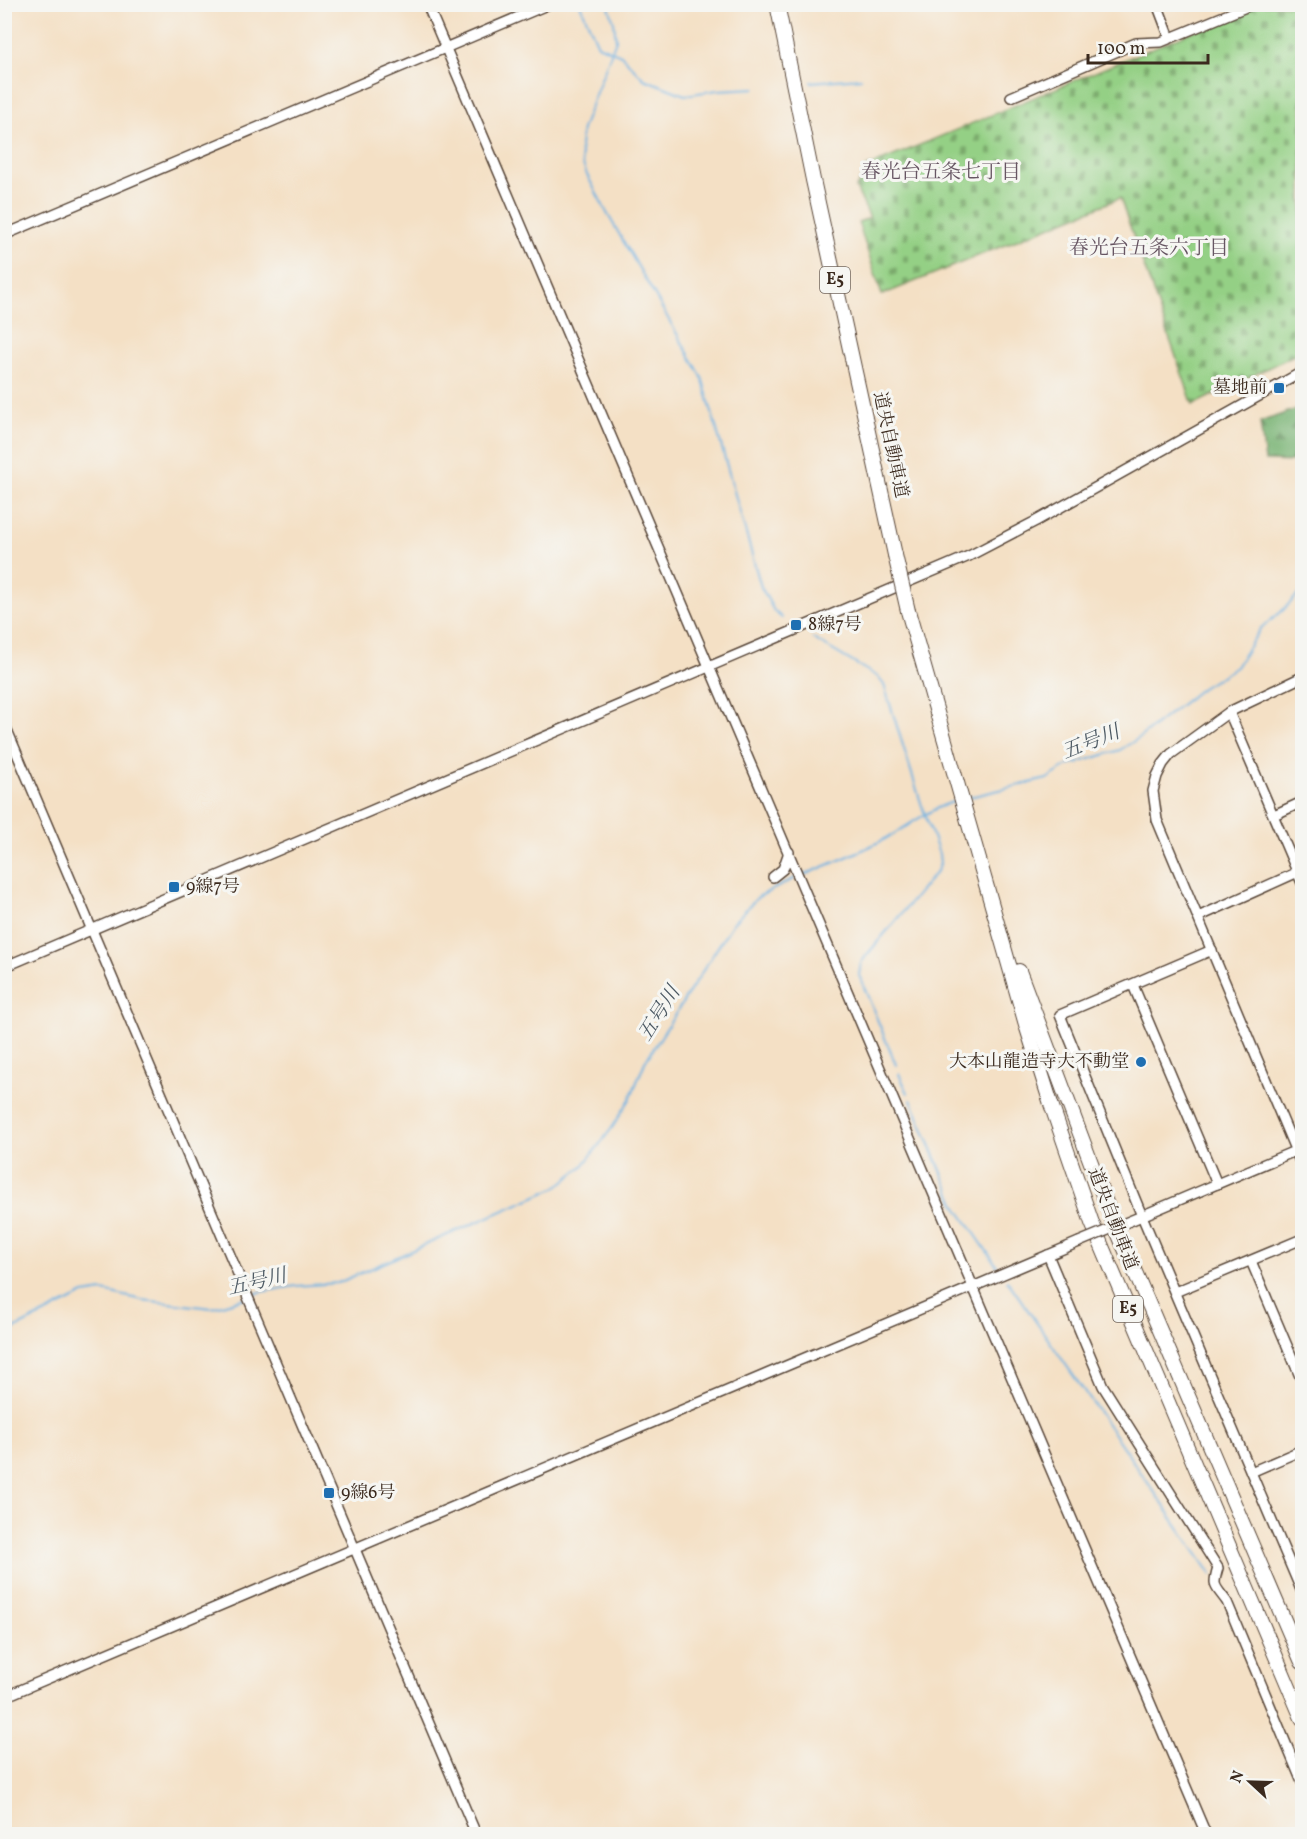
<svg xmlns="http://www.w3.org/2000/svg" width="1307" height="1839" font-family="Vollkorn,'Noto Serif JP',serif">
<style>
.forest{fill:url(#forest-firs);stroke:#596e48;stroke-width:1.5}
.cemetery{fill:url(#cemetery-stones);stroke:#687d52;stroke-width:1.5}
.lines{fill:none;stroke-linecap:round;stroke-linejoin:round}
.stream{stroke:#6bb1e2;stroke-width:2}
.minor-casing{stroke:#574537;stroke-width:12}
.highway-casing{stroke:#574537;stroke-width:16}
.minor{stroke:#fff;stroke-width:9}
.highway{stroke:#fff;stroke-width:14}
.minor-bridge-casing{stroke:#574537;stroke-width:12;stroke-linecap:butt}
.highway-bridge-casing{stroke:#574537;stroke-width:16;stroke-linecap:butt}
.minor-bridge{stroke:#fff;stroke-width:9}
.highway-bridge{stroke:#fff;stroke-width:14}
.poi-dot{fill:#1f6fb2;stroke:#f6f6f2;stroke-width:2}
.labels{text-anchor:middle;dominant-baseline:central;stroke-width:6;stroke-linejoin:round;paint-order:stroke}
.shield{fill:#f6f6f2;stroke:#73675e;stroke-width:1.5}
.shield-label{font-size:16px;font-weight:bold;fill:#3b2a1e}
.poi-label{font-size:18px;fill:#3b2a1e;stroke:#f6f6f2;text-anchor:start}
.street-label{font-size:18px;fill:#3b2a1e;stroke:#f6f6f2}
.neighbourhood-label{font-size:20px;fill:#675663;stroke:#f6f6f2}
.water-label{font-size:20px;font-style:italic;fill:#4c5963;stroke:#f6f6f2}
</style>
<defs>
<pattern id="forest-firs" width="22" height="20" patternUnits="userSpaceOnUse" patternTransform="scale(1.5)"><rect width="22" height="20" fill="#77b272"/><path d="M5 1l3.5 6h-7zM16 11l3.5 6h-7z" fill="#63915d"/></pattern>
<pattern id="cemetery-stones" width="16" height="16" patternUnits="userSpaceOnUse" patternTransform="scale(1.5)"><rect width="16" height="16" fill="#94d085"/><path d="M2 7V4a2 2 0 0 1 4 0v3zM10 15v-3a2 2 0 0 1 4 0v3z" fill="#7aa96c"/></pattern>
</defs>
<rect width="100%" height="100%" fill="#f6f6f2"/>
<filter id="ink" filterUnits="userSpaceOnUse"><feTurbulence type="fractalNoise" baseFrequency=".0167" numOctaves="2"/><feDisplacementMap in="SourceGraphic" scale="12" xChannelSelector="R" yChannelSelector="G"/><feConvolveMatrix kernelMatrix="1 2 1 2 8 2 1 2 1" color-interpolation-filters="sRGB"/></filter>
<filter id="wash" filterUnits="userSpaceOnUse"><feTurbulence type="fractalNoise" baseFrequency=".008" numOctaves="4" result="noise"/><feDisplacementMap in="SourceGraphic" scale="24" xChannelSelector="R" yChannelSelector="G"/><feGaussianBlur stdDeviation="1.35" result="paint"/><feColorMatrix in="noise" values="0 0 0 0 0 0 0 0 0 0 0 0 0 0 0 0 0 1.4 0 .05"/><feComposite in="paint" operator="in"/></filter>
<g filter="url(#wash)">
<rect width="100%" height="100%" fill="#f4e0c5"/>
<polygon class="forest" points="1302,407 1302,462 1265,461 1260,422"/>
<polygon class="cemetery" points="1256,5 1302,5 1302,351 1193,405 1120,198 882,295 858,222 870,218 856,188 867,167"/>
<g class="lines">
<g class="stream">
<polyline points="580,4 598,45 621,55 644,79 685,95 718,90 756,88"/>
<polyline points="608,4 614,22 616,40 582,129 580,146 582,162 587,175 607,213 702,377 761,587 774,611 782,618"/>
<polyline points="811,82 861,78"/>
<polyline points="812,638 878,677 884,685 922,806 939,854 940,864 937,871 866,956 861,963 859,975 896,1065"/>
<polyline points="965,798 1047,779 1067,766 1120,750 1139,738 1202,688 1236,667 1261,628 1281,612 1302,591"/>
<path d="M801 876C828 865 856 854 883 840 908 827 929 808 957 801"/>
<polyline points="899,1074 908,1093"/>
<polyline points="911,1100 956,1206 997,1266"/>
<polyline points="1007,1280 1212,1575"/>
<polyline points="250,1296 260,1292 296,1286 338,1283 557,1187 583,1166 612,1128 630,1099 645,1062 733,923 758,897 795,878"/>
<polyline points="4,1334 84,1294 103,1291 142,1300 212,1308 245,1298"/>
</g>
</g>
</g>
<g filter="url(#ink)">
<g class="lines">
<defs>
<g id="minor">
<polyline points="427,4 1206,1834"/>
<polyline points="1157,4 1170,38"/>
<polyline points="1011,97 1136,43 1161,42 1253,4"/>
<polyline points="4,235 549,4"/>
<polyline points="1302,677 1229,712 1171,754 1163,764 1157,776 1153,791 1157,820 1302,1166"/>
<polyline points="1229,712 1302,883"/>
<polyline points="4,723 476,1834"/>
<polyline points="1274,815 1302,802"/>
<polyline points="773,877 783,869 789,852"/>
<polyline points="1198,917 1298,872"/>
<polyline points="1212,950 1060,1015 1142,1216 1302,1592"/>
<polyline points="4,967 969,556 1036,521 1302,372"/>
<polyline points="1133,985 1217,1184"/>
<polyline points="1139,1217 1302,1148"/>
<path d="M1048 1255 1103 1386 1218 1568C1212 1588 1215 1585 1227 1602L1302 1782"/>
<polyline points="1251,1261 1302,1381"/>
<polyline points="1175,1292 1302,1239"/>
<polyline points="1251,1472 1302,1450"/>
<polyline points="4,1697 1079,1242"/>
</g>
<g id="highway">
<polyline points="777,4 813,180 895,555"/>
<polyline points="908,611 1027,1028 1052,1107 1092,1223 1302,1718"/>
<polyline points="1019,971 1111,1216 1302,1662"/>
</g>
</defs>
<use href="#minor" class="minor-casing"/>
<use href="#highway" class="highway-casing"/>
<use href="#minor" class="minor"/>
<use href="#highway" class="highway"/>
<defs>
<polyline id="minor-bridge" points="1079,1242 1137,1218"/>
<polyline id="highway-bridge" points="895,555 908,611"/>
</defs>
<use href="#minor-bridge" class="minor-bridge-casing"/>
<use href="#highway-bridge" class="highway-bridge-casing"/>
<use href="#minor-bridge" class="minor-bridge"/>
<use href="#highway-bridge" class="highway-bridge"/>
</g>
</g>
<g class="poi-dot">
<rect x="1273" y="382" width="12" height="12" rx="3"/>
<rect x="790" y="619" width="12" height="12" rx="3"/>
<rect x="168" y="881" width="12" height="12" rx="3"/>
<circle cx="1141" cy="1062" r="6"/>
<rect x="323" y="1487" width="12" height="12" rx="3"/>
</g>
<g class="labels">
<g class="shield">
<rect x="820" y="267" width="30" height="26" rx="4.5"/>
<rect x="1113" y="1296" width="30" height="26" rx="4.5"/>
</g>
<g class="shield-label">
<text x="835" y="280">E5</text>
<text x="1128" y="1309">E5</text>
</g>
<g class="poi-label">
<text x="1267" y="388" text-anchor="end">墓地前</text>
<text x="808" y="625">8線7号</text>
<text x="186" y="887">9線7号</text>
<text x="1129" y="1062" text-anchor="end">大本山龍造寺大不動堂</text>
<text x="341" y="1493">9線6号</text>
</g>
<g class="street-label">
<text transform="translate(890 445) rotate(78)">道央自動車道</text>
<text transform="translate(1112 1219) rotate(69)">道央自動車道</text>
</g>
<g class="neighbourhood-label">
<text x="941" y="173">春光台五条七丁目</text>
<text x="1149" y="249">春光台五条六丁目</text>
</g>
<g class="water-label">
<text transform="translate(1091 743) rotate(-22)">五号川</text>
<text transform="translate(660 1014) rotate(-58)">五号川</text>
<text transform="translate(257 1283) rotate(-13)">五号川</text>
</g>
</g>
<rect width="1307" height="1839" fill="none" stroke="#f6f6f2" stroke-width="24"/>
<g transform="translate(1250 1782) rotate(292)" stroke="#f6f6f2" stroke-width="4.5" paint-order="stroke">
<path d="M0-4.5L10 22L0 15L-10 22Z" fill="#3b2a1e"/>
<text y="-9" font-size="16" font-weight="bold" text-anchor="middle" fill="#3b2a1e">N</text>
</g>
<path d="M1088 54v9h120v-9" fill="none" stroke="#3b2a1e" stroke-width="3"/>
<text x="1097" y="54" font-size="18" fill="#3b2a1e" stroke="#f6f6f2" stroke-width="4.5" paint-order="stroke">100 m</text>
</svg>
